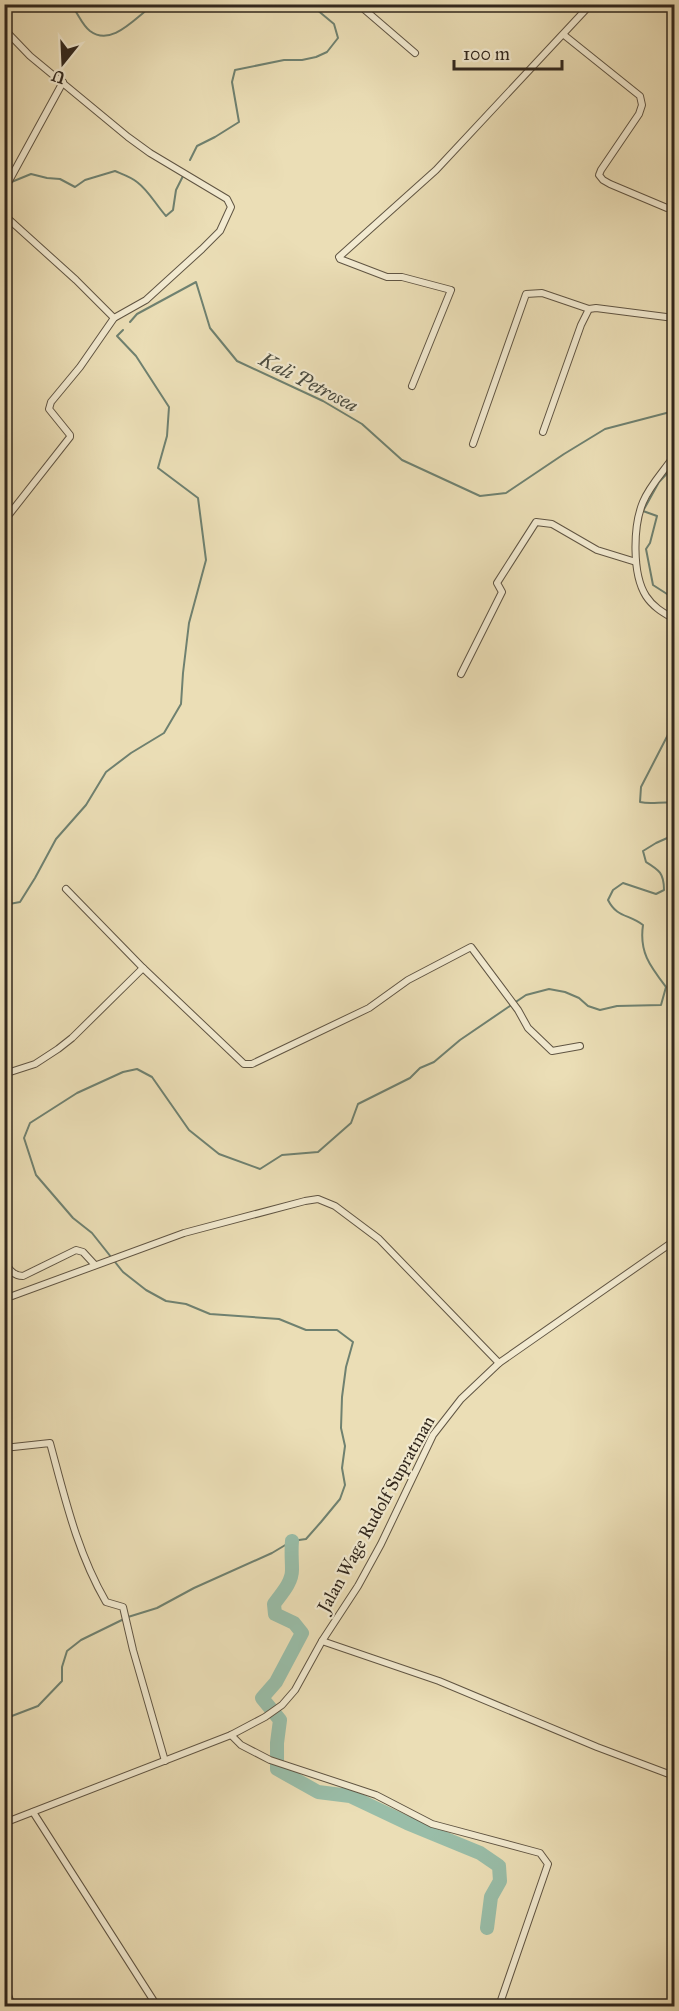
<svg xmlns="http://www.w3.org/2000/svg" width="679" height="2011" font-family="'IM FELL Great Primer',serif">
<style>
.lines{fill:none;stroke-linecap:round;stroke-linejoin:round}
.stream{stroke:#6f8170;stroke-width:2}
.river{stroke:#99bda8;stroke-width:14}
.street-casing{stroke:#605543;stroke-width:8}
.street{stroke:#f2ead0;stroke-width:6}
.labels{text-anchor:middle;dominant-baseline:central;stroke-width:4.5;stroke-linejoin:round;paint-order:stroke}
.street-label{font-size:18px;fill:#31271d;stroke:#f2ead0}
.water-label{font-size:20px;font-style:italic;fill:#4b4c40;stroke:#f2ead0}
</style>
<rect width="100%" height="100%" fill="#ebdeb6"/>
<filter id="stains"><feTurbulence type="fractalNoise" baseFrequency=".00333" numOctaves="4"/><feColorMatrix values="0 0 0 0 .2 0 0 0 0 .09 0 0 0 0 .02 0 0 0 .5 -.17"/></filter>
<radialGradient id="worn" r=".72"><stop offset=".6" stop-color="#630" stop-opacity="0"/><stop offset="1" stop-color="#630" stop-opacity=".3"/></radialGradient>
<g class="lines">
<g class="stream">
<path d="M70 4C78 12 81 24 90 31 113 48 137 15 155 4"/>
<polyline points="190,160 197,146 215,137 239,122 232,82 235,70 284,60 302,60 316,57 327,52 338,38 334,24 310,4"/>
<path d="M9 183 31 174 47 178 60 179 75 187 85 180 115 171C122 174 131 177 137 182 149 191 156 205 166 216L173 210 176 190 184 174"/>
<polyline points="130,322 137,314 196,282 210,328 237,361 323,401 362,424 402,460 480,496 506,493 564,454 605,429 674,411"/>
<polyline points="674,466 659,482 643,511 657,516 650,543 646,549 653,585 667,594 674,595"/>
<polyline points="674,662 674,663"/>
<path d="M674 723 641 787 640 802C652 805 662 801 674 803"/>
<polyline points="4,905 20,902 35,878 56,839 86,805 106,772 131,753 164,733 181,704 183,673 189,623 206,560 198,498 158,468 167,436 169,407 136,356 117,336 123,330"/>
<path d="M4 1719 38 1706 62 1681V1667L67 1651 81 1640 128 1617 157 1608 194 1588 272 1553 292 1541 306 1539 321 1522 340 1499 345 1485 342 1468 345 1446 341 1428 342 1397 346 1367 353 1342 337 1330H306L279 1319 210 1314 186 1304 166 1301 146 1290 123 1272 92 1233 73 1218 36 1175 24 1138 30 1123 77 1093 123 1072 137 1069 152 1077 189 1130 219 1154 260 1169 282 1155 318 1152 351 1123 358 1104 410 1078 420 1068 434 1062 460 1040 526 995 549 989 565 992 579 998 588 1006 600 1010 617 1006 661 1005 666 987C650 966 639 952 643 925 629 914 617 918 608 900L613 890 623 883 656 894 664 890C664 873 659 870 646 862L643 851 656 843 674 835"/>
</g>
<path class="river" d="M292 1541C291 1551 292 1560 292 1570 292 1583 281 1594 274 1604L275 1614 294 1623 302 1633 276 1682 262 1698 280 1720 277 1743V1769L318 1792 350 1796 407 1823 480 1853 499 1866 500 1881 491 1897 487 1928"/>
<defs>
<g id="street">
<polyline points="358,4 415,53"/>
<polyline points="453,6 454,4"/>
<polyline points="4,29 30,56 128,137 150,153 227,199 231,207 220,231 202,249 146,300 114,318 80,367 51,402 49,409 70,435 70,437 4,521"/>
<polyline points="564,35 640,96 642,105 639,114 601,170 599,175 603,180 610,184 667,208"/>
<polyline points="672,130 674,104"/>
<polyline points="4,190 63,82"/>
<polyline points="4,215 76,280 114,318"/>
<polyline points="412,386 451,290 402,277 387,277 340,259 339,257 436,170 591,4"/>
<polyline points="543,432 581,325 589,309 596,308 674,318"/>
<polyline points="473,444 526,294 542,293 589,309"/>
<path d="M674 456C664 471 650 485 643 502 633 526 632 574 646 596 653 607 664 613 674 619"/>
<polyline points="461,674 502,592 497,583 536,522 552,524 597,550 636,562"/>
<polyline points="66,889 143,968 244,1064 252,1064 369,1008 408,980 471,947 518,1010 528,1028 552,1051 580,1046"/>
<polyline points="4,1074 35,1064 58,1049 72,1038 143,968"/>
<path d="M4 1261C9 1269 13 1276 23 1276L76 1250 83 1252 95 1265"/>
<polyline points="4,1299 184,1233 305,1201 318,1199 335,1206 379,1239 499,1363"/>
<path d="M4 1448 50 1443C65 1498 77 1552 106 1602L123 1607 133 1650 165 1761"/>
<polyline points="322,1641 439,1681 597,1747 674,1776"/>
<polyline points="231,1735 241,1745 270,1760 376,1795 432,1824 540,1853 548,1864 499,2006"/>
<polyline points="33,1812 157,2006"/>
<polyline points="4,1823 231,1735 265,1717 282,1705 295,1690 322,1641 358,1586 381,1544 433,1435 461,1399 499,1363 674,1241"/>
<polyline points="5,1987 12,2006"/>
</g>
</defs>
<use href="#street" class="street-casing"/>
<use href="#street" class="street"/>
</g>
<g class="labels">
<g class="street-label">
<text transform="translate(376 1514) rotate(-61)">Jalan Wage Rudolf Supratman</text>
</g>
<g class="water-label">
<text transform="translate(309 382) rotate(27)">Kali Petrosea</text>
</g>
</g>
<rect width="679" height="2011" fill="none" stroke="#ebdeb6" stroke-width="24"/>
<rect x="6" y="6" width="667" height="1999" fill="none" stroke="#31271d" stroke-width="3"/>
<rect x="12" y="12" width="655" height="1987" fill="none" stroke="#31271d" stroke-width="1.5"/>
<g transform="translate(63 63) rotate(198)" stroke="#f2ead0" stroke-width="4.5" paint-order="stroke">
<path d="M0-4.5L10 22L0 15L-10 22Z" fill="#31271d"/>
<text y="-9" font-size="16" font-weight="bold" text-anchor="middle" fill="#31271d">U</text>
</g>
<path d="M454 60v9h108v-9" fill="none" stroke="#31271d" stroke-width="3"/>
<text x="463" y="60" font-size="18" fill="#31271d" stroke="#f2ead0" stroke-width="4.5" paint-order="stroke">100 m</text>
<rect width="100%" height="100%" filter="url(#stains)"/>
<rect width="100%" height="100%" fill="url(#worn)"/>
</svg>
